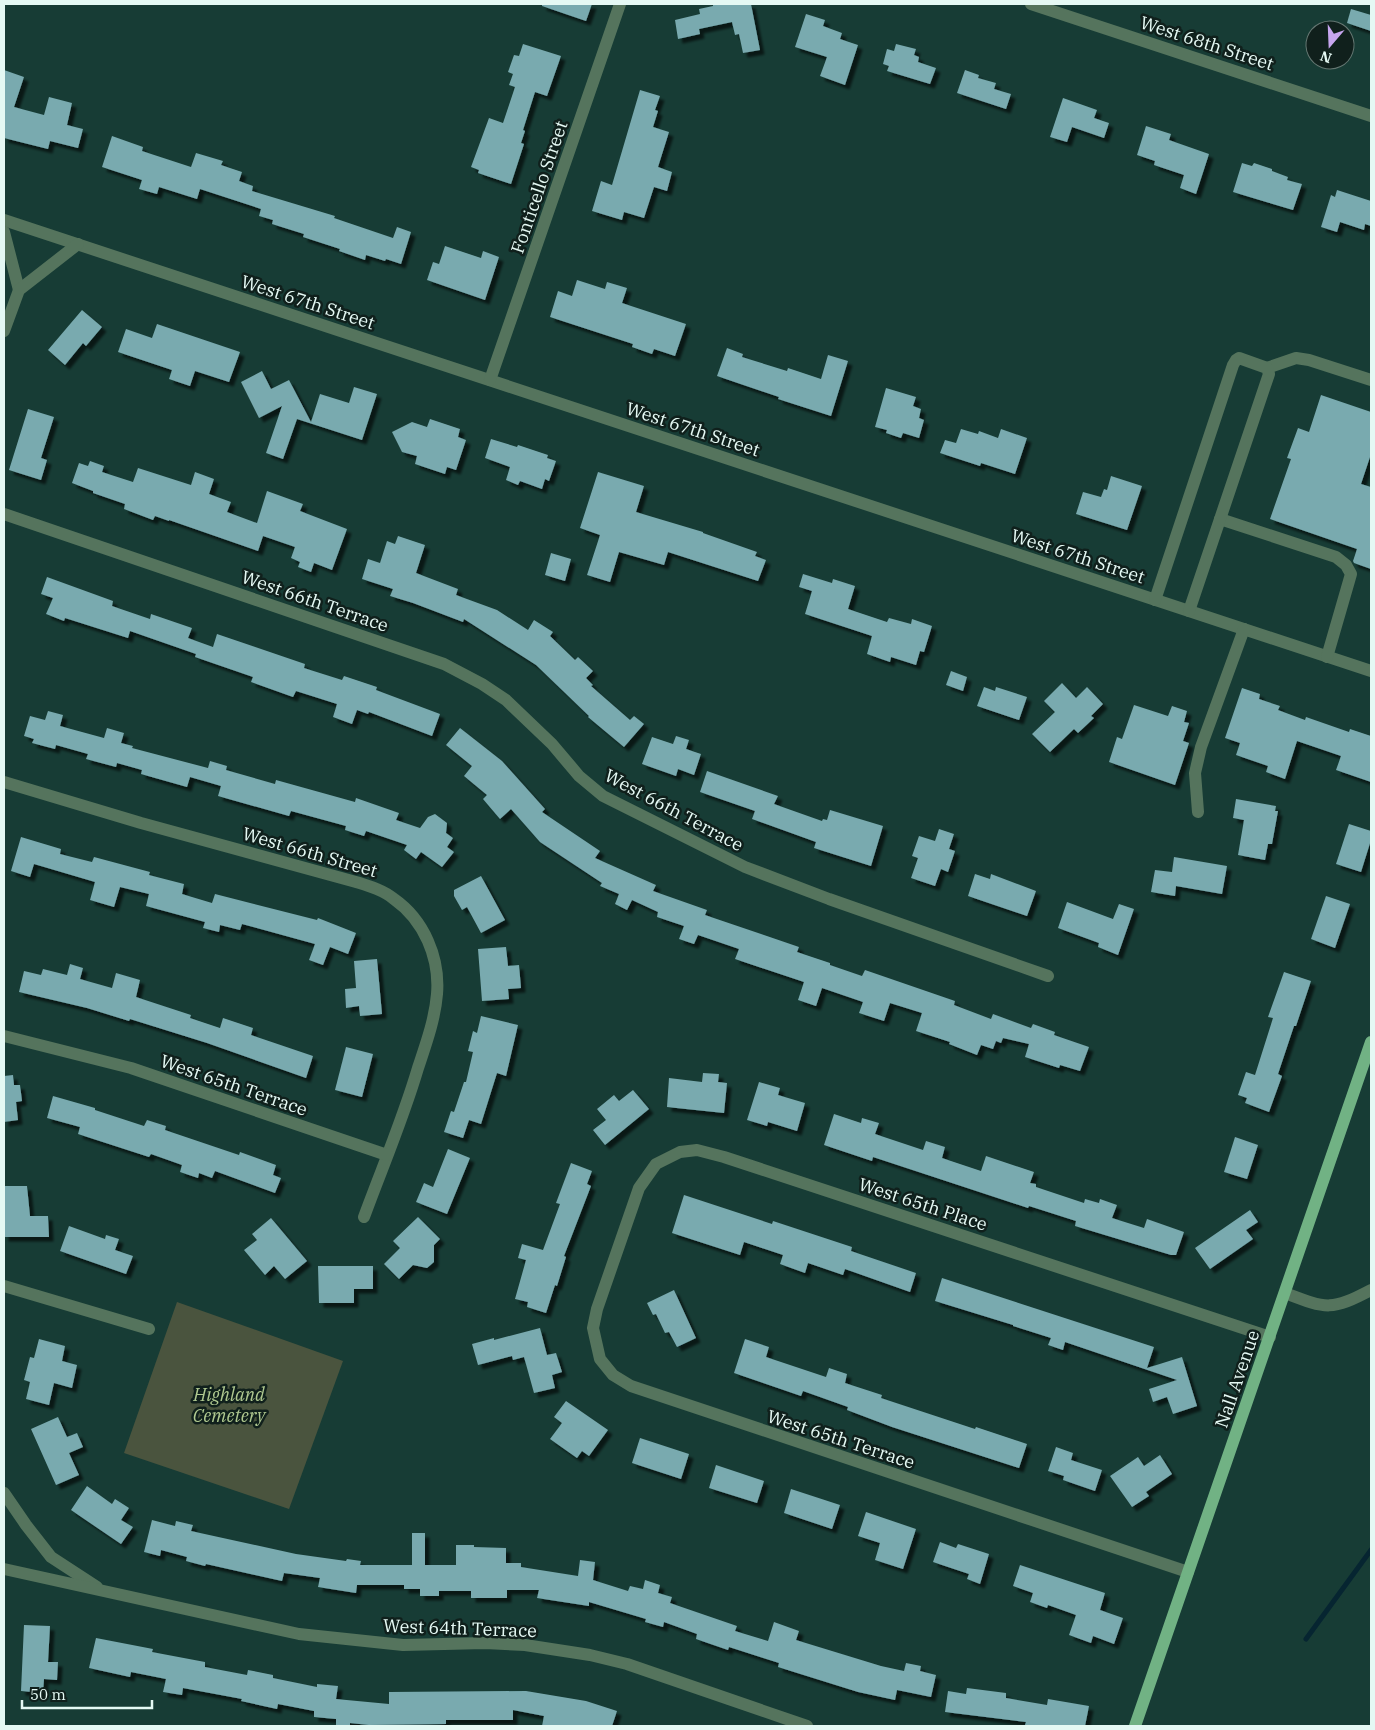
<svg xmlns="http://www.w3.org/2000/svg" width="1375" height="1730" font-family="'IBM Plex Serif',serif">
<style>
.green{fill:#4a543e}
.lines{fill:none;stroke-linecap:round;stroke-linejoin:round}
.stream{stroke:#062531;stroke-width:5}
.building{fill:#79aaaf;filter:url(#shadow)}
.minor{stroke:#55745d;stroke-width:12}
.major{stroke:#71b284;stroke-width:12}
.labels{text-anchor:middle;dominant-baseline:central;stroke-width:5;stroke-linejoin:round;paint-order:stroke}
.street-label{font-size:18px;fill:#e5f9f4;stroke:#10201c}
.park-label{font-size:18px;font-style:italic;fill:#b0c990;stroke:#10201c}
</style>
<defs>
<filter id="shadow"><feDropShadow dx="4.5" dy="4.5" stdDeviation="1" flood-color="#0009"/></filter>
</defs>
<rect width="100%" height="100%" fill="#173c35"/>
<polygon class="green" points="177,1302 343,1361 289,1509 124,1453"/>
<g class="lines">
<polyline class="stream" points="1306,1639 1371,1550"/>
</g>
<g class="building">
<polygon points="542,4 592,4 586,21 542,6"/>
<polygon points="713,4 751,4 760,50 743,53 739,34 735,35 732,22 699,29 700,34 678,39 675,20 700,14 699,9 713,6"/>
<polygon points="1351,9 1371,15 1371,31 1347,23"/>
<polygon points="806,14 825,20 823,26 842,33 840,39 858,45 845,85 820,76 827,57 795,47"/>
<polygon points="523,44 561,56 547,96 535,92 523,130 525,131 521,143 524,144 511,184 478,173 479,170 471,167 489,118 503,123 515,87 509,85 513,74 508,72 514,55 519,56"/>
<polygon points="896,44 916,49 914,55 919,57 918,62 936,68 930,84 887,71 889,66 883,64 887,49 894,51"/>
<polygon points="4,70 24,77 14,107 44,115 49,97 72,103 67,125 83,129 78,148 50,141 48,149 4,138"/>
<polygon points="965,70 979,75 978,78 996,83 994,89 1011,94 1006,109 957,93"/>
<polygon points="640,90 660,96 655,110 658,111 653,127 669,132 658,167 672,172 667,191 654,187 644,218 624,212 622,220 592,211 601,181 612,185"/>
<polygon points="1063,98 1097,110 1094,118 1109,123 1104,138 1072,127 1067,142 1050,137"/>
<polygon points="1146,126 1171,134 1169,140 1209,154 1196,194 1180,188 1184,175 1154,165 1155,161 1137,155"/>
<polygon points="112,136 143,147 142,151 191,167 196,153 223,161 221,165 242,172 239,181 253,186 252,191 335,216 334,218 393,238 397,227 411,232 401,264 386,259 385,261 366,255 365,260 339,251 340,249 303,237 304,234 272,224 273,220 259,216 261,209 200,189 197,199 159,187 157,194 139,189 142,180 102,167"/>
<polygon points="1242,163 1252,166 1254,163 1272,169 1272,171 1288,177 1287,180 1302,184 1293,210 1233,192"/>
<polygon points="1337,190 1371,201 1371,226 1365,224 1364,230 1340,222 1337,232 1321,227 1331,195 1335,197"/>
<polygon points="445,246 481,258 483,251 499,257 485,300 427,280 433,262 439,264"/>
<polygon points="577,280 605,289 607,282 627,288 622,303 686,324 675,356 654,349 652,354 632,347 633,344 550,317 558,291 572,296"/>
<polygon points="82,310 102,327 86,346 83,343 65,365 48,350"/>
<polygon points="157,324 240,352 229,382 195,371 190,386 169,379 172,370 118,352 126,329 152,338"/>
<polygon points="727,348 743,354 742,357 787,371 788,368 821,379 828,355 848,361 831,416 778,399 779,397 717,376"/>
<polygon points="262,371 271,389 289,380 311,422 320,394 349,403 354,387 377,394 362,440 297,419 283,459 266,453 282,406 259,418 241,382"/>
<polygon points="886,388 916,397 913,406 921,409 919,418 924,420 919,438 903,433 901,438 886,433 887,430 875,427"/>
<polygon points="1321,395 1371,412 1371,454 1361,484 1371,487 1371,569 1354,563 1353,561 1357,549 1270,519 1291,459 1287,458 1298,428 1309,432"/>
<polygon points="28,409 54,417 41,458 47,460 41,480 9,470"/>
<polygon points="430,419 460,429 458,437 466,440 456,470 447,467 445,474 415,464 417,456 402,452 392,432 412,422 427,427"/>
<polygon points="961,429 978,434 979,431 998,438 1001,429 1027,438 1015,474 981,463 980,466 940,453 945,440 956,443"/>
<polygon points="491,439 517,447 518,445 548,455 547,458 556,461 549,481 545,479 542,489 520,481 518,485 506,480 510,467 485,458"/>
<polygon points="90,461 104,466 102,472 133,482 138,468 191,485 195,472 214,479 209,494 231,502 227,512 257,523 267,491 303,504 300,511 347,529 332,570 314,563 311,572 298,567 300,562 291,558 295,547 263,536 258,551 169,520 169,521 155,516 153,520 124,509 125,504 93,493 93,491 72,483 79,463 88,466"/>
<polygon points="598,472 644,486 636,512 703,532 703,533 757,552 755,556 766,560 758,581 668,552 664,565 619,552 610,582 587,575 600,535 580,528"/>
<polygon points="1111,476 1142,486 1127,530 1076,514 1083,492 1101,497 1104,489 1107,490"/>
<polygon points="398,536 425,545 416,573 458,589 456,595 497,610 528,630 534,620 553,632 550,636 575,660 578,657 593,671 586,678 593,685 591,686 630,720 634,716 644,724 624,747 588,717 589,716 536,665 464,619 463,622 413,603 390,596 393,589 362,579 368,559 380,563 387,541 395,544"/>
<polygon points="551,553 571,559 565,581 545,575"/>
<polygon points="803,574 832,583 833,579 855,586 848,609 887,622 889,618 911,624 912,619 932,626 924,652 920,651 916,665 891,657 890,662 867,654 872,636 805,614 812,591 799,587"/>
<polygon points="47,577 113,601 112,606 150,619 151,614 192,628 188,638 213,647 217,634 305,664 304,668 342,680 344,676 377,687 376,690 440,714 432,736 369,712 368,714 357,710 352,724 333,717 337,704 296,691 293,697 251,682 253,677 195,657 196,654 130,631 128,638 65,618 64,621 46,614 53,598 41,594"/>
<polygon points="951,671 967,677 963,691 946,685"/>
<polygon points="1062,683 1076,698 1087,687 1103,704 1091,716 1094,718 1078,733 1074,729 1050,752 1032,734 1055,712 1044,701"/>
<polygon points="984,687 995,691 996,687 1027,697 1019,720 977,706"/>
<polygon points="1242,688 1260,694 1259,699 1280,706 1278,710 1305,720 1306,717 1349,732 1350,729 1371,736 1371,782 1336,770 1341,756 1297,741 1285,779 1266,772 1268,766 1236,755 1240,743 1225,738"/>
<polygon points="1134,705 1168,716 1172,706 1187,711 1184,722 1189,723 1183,741 1189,743 1175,785 1109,762 1117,737 1122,739"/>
<polygon points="48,711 63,715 60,726 104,738 107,728 124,733 121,743 133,746 132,748 208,768 210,761 227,766 226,770 275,784 276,780 355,802 356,798 399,813 396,820 420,828 428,817 435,814 447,823 446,833 453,838 447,847 454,852 442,867 421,852 416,859 404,850 407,845 366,831 364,836 345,830 346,826 291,811 289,816 218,796 221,786 190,777 187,787 141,774 142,770 117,763 116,767 86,759 88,754 56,745 55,749 32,743 34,739 24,736 30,716 45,720"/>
<polygon points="460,728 502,761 545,809 542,812 600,851 595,858 656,885 653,891 707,910 705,915 799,947 797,952 830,963 830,965 862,976 865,970 955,1001 954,1005 991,1019 993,1014 1031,1028 1033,1024 1055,1032 1054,1035 1089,1047 1080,1071 1060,1065 1059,1068 1025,1057 1029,1044 1003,1038 1001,1043 996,1041 993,1049 981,1045 977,1055 949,1044 950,1042 916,1031 922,1013 890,1003 884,1021 859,1013 863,1002 822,988 816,1006 798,1000 804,982 735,959 739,949 698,935 694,944 679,939 684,926 657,917 658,912 632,900 627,910 615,904 619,894 600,886 602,883 540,842 511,809 500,819 483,799 487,795 464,776 472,766 446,745"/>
<polygon points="676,736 689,740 686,749 701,754 694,775 678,769 676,776 642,764 652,737 673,744"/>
<polygon points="707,771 778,796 774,804 822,821 823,819 827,820 830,810 883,826 871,866 814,848 816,842 752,819 755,811 700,792"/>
<polygon points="1236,799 1276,806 1275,811 1278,811 1272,844 1268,844 1265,860 1238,855 1244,820 1233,818"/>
<polygon points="1349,824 1371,831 1371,840 1361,872 1336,864"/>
<polygon points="939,829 954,834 949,849 955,851 948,872 941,869 935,886 911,878 918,858 912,856 919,836 935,841"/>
<polygon points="21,837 61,849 60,854 92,862 94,857 150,872 149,875 184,884 182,894 212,903 215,894 317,920 318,918 356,933 348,954 330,947 323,965 309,960 315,944 242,924 240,930 220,925 219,932 203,928 205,922 146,906 149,894 120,887 114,907 90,900 95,882 34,864 30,877 11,871"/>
<polygon points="1174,857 1227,866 1222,894 1176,886 1175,896 1151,892 1155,870 1172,872"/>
<polygon points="975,874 990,879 991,874 1036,891 1027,916 968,896"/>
<polygon points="481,876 505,920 481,933 467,907 462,910 454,896 454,890"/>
<polygon points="1326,896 1350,904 1335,948 1311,939"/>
<polygon points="1067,902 1113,919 1119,904 1134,909 1118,955 1098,947 1099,943 1058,928"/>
<polygon points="506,947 508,966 519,965 521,988 508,989 509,999 482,1001 478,949"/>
<polygon points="377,959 382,1014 360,1016 359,1006 346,1008 345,989 356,988 354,961"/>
<polygon points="70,964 83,968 80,979 112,988 116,973 140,980 136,997 191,1015 190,1018 220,1028 223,1018 253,1028 251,1035 313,1056 306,1078 207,1043 130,1019 129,1021 87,1008 19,992 24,971 41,975 43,969 67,975"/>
<polygon points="1284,972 1311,981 1296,1026 1294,1026 1278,1074 1282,1076 1269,1112 1245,1103 1247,1098 1238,1095 1246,1072 1255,1075 1273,1018 1268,1017"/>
<polygon points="481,1016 518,1025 506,1076 497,1073 481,1124 469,1120 463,1138 444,1132 451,1111 454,1112 464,1082 466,1082 473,1052 468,1051 473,1031 477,1033"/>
<polygon points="346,1047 373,1054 362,1097 335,1090"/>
<polygon points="703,1073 719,1074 718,1082 727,1083 724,1113 667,1107 669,1078 702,1082"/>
<polygon points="13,1075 14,1085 20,1085 22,1101 16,1102 18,1120 4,1122 4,1076"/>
<polygon points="759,1082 780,1088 778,1095 805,1103 797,1131 768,1122 767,1126 747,1120"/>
<polygon points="633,1090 649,1109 605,1145 593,1130 606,1120 597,1109 614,1095 619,1101"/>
<polygon points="53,1096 95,1108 95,1110 144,1126 147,1120 166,1126 165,1130 239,1155 240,1152 276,1165 273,1175 281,1178 275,1193 215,1171 212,1178 199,1173 198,1178 180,1172 182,1165 151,1154 149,1157 78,1134 80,1127 47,1118"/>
<polygon points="834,1114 861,1123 862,1118 879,1123 875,1134 923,1150 926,1141 945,1147 942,1158 981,1171 986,1156 1034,1172 1030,1183 1036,1184 1036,1187 1084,1203 1085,1199 1099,1203 1100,1199 1117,1205 1112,1218 1144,1228 1147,1219 1184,1232 1176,1255 1171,1255 1075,1226 1076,1221 1029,1206 1028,1208 873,1157 872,1161 824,1145"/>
<polygon points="1235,1137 1258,1145 1247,1179 1224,1172"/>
<polygon points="448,1149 470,1158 447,1214 416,1202 424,1183 433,1187"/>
<polygon points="571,1163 592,1171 587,1184 591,1186 564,1256 566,1257 557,1286 555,1285 546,1313 527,1307 528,1302 515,1299 526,1260 518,1258 522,1244 543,1250 560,1204 556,1203"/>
<polygon points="4,1186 27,1186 30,1216 48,1216 49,1237 4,1237"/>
<polygon points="684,1195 772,1224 773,1221 852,1247 851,1251 916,1273 910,1292 845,1269 843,1275 808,1263 805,1273 780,1264 783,1255 744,1242 740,1255 672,1233"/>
<polygon points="1250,1210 1258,1222 1246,1230 1253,1239 1210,1269 1195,1248"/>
<polygon points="418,1217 440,1239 434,1245 434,1262 427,1268 413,1265 399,1279 384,1264 400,1248 393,1241"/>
<polygon points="271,1218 307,1261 285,1279 274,1266 265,1275 244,1250 257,1240 252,1234"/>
<polygon points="69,1226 105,1239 106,1235 119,1239 115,1250 133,1256 126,1274 60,1251"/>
<polygon points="318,1266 373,1266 373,1289 354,1289 354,1303 319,1303"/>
<polygon points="942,1278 1154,1347 1147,1368 1182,1357 1197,1406 1173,1414 1167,1397 1153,1402 1149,1389 1177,1380 1065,1342 1063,1350 1048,1345 1051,1338 1013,1326 1013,1325 935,1301"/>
<polygon points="674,1290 696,1338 677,1347 669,1332 665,1333 656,1314 653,1315 647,1303"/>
<polygon points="540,1328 547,1355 556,1353 562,1372 552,1375 555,1388 534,1393 524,1357 513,1360 512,1356 478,1365 472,1344 494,1338 494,1340"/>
<polygon points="39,1339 65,1346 62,1361 77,1365 72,1388 54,1383 49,1405 26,1399 30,1382 24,1380 30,1357 34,1358"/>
<polygon points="745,1339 769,1347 766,1357 826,1377 829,1368 847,1374 845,1383 882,1395 881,1398 975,1429 976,1427 1027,1444 1019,1468 892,1427 847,1410 848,1407 803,1391 801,1396 734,1373"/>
<polygon points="566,1401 608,1430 589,1456 582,1451 577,1458 550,1439 562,1423 554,1417"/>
<polygon points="58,1417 67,1437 77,1433 83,1447 69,1453 79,1475 56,1485 31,1429"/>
<polygon points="640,1438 689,1454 681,1479 632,1463"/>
<polygon points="1056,1447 1073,1453 1071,1460 1102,1470 1095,1491 1063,1480 1064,1476 1048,1471"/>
<polygon points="1160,1455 1172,1474 1146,1492 1149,1496 1132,1507 1110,1476 1138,1457 1144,1466"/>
<polygon points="716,1465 764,1481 757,1503 709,1488"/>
<polygon points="87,1486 112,1504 115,1499 129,1508 121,1520 133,1527 121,1544 71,1510"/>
<polygon points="791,1489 840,1505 832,1529 784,1513"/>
<polygon points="866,1512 916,1529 903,1569 875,1560 880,1543 858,1536"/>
<polygon points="152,1520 175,1526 176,1521 193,1525 191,1531 296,1554 346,1561 347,1559 361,1561 360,1565 412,1565 412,1533 425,1533 425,1565 456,1565 456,1545 474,1545 474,1547 506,1548 506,1563 521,1563 521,1567 578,1576 580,1560 595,1562 593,1580 628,1591 630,1586 643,1589 645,1580 660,1585 658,1593 672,1597 670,1603 737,1626 735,1631 768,1641 774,1622 799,1631 796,1640 881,1666 904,1671 906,1663 921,1666 920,1671 936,1675 931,1697 897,1690 895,1700 858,1692 778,1667 779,1663 729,1647 728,1650 696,1639 697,1634 664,1622 663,1627 645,1622 646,1619 589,1602 589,1606 537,1598 539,1590 507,1590 507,1598 471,1598 471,1591 439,1591 439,1596 420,1596 420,1589 404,1589 404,1585 357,1585 356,1593 318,1587 320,1578 284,1573 282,1581 206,1564 205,1566 186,1561 187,1557 161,1550 160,1556 144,1552"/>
<polygon points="940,1542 956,1548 958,1544 989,1554 980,1584 967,1579 969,1574 933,1562"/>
<polygon points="1020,1565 1105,1593 1100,1610 1123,1618 1114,1644 1093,1636 1091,1643 1069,1635 1076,1615 1048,1605 1047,1608 1030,1602 1033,1593 1013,1586"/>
<polygon points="24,1625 50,1626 48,1662 58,1662 57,1680 44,1679 43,1693 21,1691"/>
<polygon points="96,1638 153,1649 152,1652 205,1662 205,1667 247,1675 248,1670 273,1675 273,1678 317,1687 317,1684 338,1686 336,1699 389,1704 389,1692 526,1691 586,1701 617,1711 612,1726 542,1726 544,1716 513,1710 513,1720 446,1720 446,1724 369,1725 350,1723 350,1726 336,1726 336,1719 314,1717 314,1711 278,1704 277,1709 241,1701 242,1699 183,1688 182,1695 163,1692 166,1679 131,1672 130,1677 89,1668"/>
<polygon points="967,1688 1006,1693 1006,1698 1047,1705 1048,1699 1089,1706 1085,1726 1034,1726 1025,1725 1026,1722 945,1712 948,1691 966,1694"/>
</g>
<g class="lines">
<g class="minor">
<polyline points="1031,4 1371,116"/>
<polyline points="4,220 1371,671"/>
<polyline points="4,232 19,290"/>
<polyline points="4,331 19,290 78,244"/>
<polyline points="1267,368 1296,358 1309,360 1371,380"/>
<polyline points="490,380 620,4"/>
<polyline points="4,514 444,664 482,684 506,700 552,744 579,776 603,796 745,867 829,899 1048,976"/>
<polyline points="1220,519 1336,557 1346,565 1351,574 1349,581 1327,657"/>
<polyline points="1155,600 1233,365 1236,360 1239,358 1267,368 1269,374 1189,611"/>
<path d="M4 782 141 823 356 882C369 886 383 890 394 899 424 920 440 958 437 994 435 1019 426 1044 418 1068 403 1119 382 1168 364 1217"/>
<polyline points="1198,812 1195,773 1201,747 1244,629"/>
<polyline points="4,1036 131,1068 387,1155"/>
<polyline points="4,1286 149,1329"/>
<path d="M1285 1293C1327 1309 1331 1311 1371 1290"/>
<polyline points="4,1493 26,1525 51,1557 97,1587"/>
<polyline points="4,1569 299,1634 403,1645 485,1643 525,1645 590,1655 627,1664 807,1726"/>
<polyline points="1188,1572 631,1386 613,1375 600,1359 593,1328 597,1309 639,1188 656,1164 680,1152 697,1150 724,1157 1270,1337"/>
</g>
<polyline class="major" points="1135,1726 1371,1042"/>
</g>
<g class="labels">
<g class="street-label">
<text transform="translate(1207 43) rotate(18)">West 68th Street</text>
<text transform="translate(539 187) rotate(-71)">Fonticello Street</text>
<text transform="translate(308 302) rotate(18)">West 67th Street</text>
<text transform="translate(693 429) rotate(18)">West 67th Street</text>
<text transform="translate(1078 556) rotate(18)">West 67th Street</text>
<text transform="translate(315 601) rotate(19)">West 66th Terrace</text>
<text transform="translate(674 810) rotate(28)">West 66th Terrace</text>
<text transform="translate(310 852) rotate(16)">West 66th Street</text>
<text transform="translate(234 1085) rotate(19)">West 65th Terrace</text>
<text transform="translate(923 1204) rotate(18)">West 65th Place</text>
<text transform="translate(1237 1379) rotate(-71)">Nall Avenue</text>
<text transform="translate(841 1439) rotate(18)">West 65th Terrace</text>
<text transform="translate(460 1628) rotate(2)">West 64th Terrace</text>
</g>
<g class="park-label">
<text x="229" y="1394">Highland<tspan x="229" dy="21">Cemetery</tspan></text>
</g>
</g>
<rect width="1375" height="1730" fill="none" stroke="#e5f9f4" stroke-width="10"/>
<g transform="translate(1330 45) rotate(199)"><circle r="24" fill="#10201c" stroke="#657772"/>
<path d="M0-4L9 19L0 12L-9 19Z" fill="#c7a6ef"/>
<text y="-8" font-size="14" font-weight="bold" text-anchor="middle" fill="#e5f9f4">N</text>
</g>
<path d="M22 1700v8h130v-8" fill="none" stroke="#e5f9f4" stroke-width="2.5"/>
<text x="30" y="1700" font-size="15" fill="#e5f9f4" stroke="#10201c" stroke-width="4" paint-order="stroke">50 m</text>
</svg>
